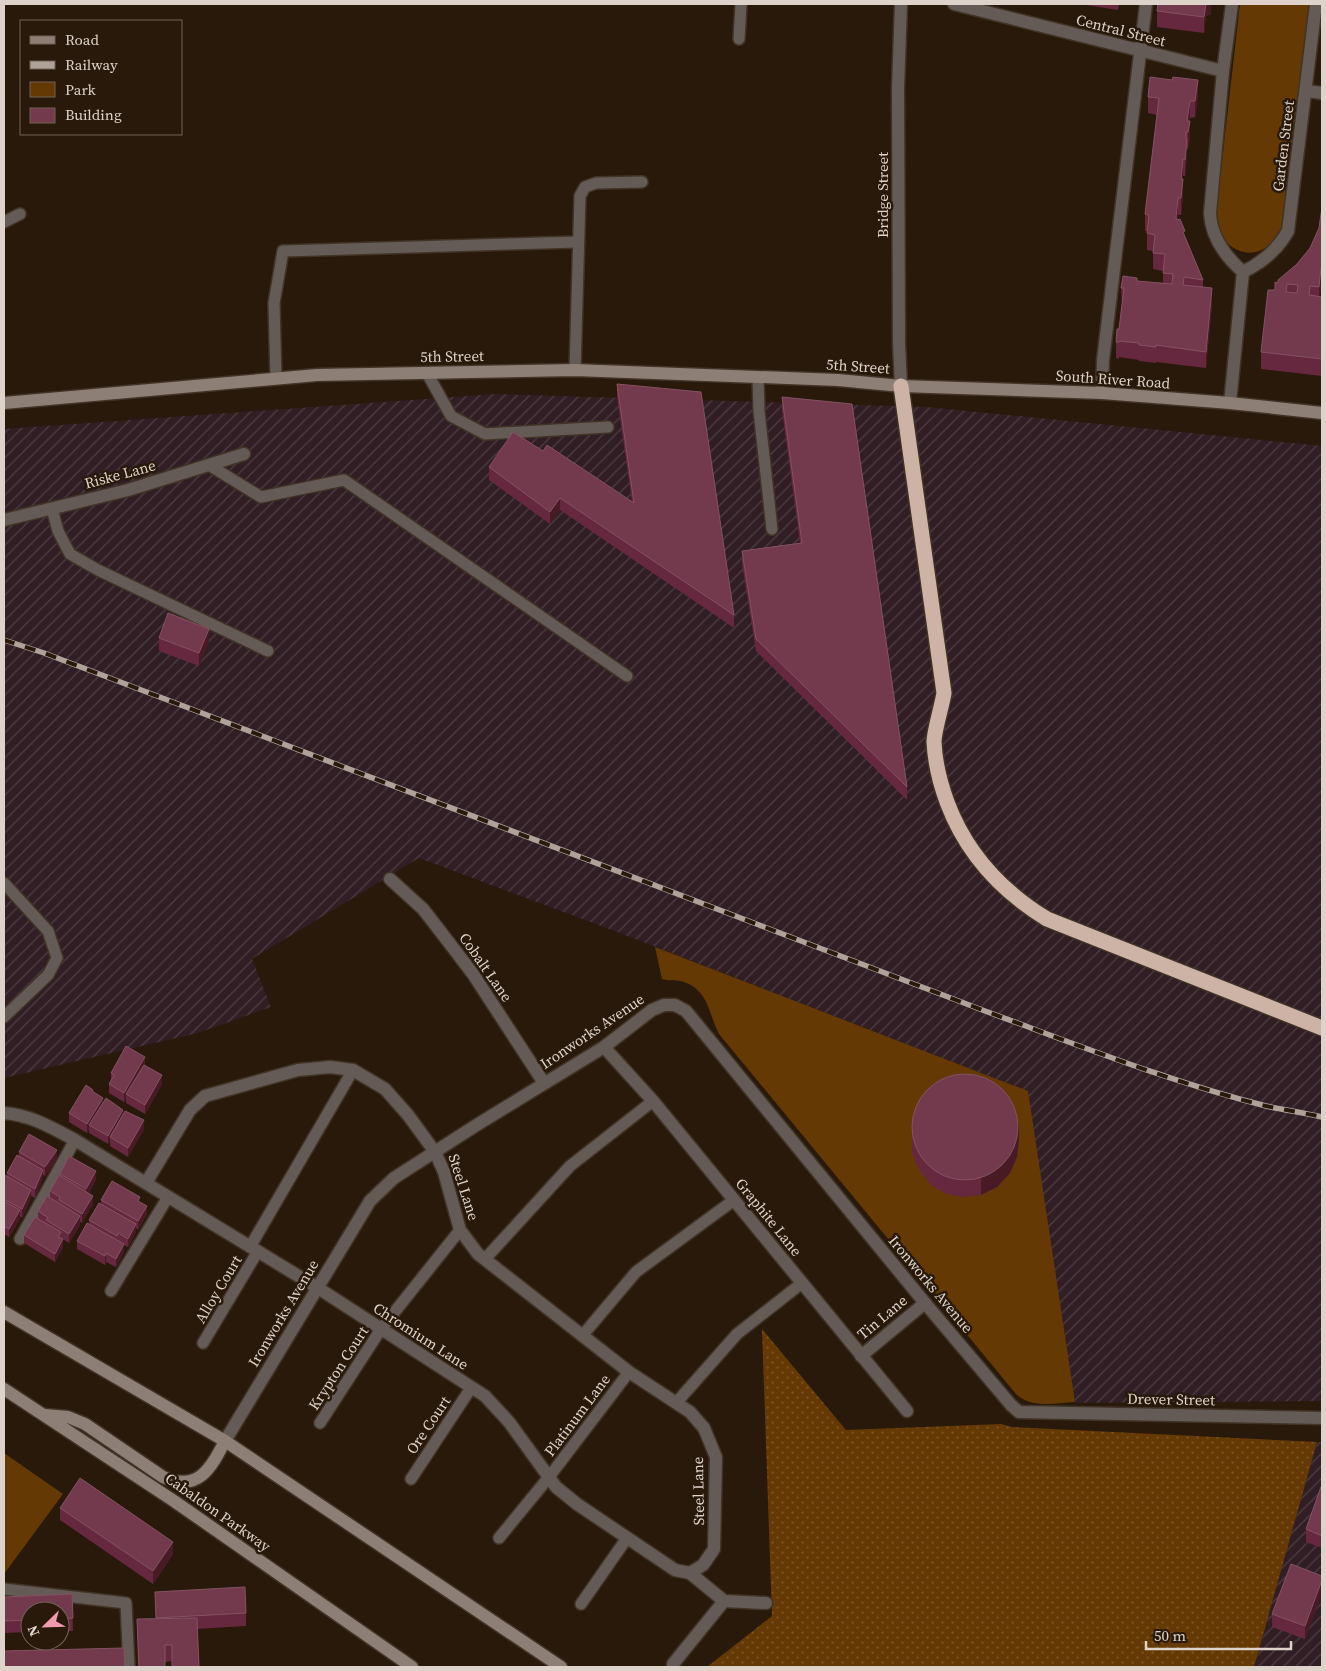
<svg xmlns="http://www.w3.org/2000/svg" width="1326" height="1671" font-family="'Source Serif 4',serif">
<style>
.industrial{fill:url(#industrial-furrows)}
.grass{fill:url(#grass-dots)}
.green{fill:#653904}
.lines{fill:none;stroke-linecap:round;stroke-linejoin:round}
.lane-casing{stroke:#413326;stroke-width:14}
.street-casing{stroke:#413326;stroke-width:15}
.secondary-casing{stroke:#413326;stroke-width:15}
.highway-casing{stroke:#413326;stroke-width:18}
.lane{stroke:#655b56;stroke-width:11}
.street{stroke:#655b56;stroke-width:12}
.secondary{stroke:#8e7f76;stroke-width:12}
.highway{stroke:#ccb3a5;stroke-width:15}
.rail-casing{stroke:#afa399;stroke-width:5.5}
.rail{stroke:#28190b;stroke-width:4;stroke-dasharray:11;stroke-linecap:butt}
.wall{fill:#66283f}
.shaded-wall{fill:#481a24}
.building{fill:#733a4e;stroke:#845262;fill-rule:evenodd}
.labels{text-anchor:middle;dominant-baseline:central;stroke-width:5;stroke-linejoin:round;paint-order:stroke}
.street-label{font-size:15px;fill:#ded3ca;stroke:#28190b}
</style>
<defs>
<pattern id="industrial-furrows" width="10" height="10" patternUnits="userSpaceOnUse" patternTransform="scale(1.25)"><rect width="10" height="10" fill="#301e24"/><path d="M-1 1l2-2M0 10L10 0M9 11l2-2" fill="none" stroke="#4e3e42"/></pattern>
<pattern id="grass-dots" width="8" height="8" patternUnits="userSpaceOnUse" patternTransform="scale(1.25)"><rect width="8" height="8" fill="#653904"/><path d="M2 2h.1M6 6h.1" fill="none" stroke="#7b5527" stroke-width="1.8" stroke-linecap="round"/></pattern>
</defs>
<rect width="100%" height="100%" fill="#28190b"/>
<g class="industrial">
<polygon points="495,394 927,407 1322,446 1322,1401 1075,1403 1027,1091 620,933 419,858 252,959 271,1007 198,1033 4,1078 4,429"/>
<polygon points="1317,1442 1322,1442 1322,1667 1254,1667"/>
</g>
<polygon class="grass" points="762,1329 846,1430 1001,1424 1012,1427 1317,1442 1254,1667 707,1667 772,1616"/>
<g class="green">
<path d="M1240 4H1310L1283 228C1273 247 1253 261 1232 247 1227 243 1221 239 1219 233 1217 227 1217 219 1216 213Z"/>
<path d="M655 947 1028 1091 1075 1402C1055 1403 1032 1409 1016 1394L719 1034C708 1013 709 989 681 981 675 980 668 981 662 979Z"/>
<polygon points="4,1453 63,1494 4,1574"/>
</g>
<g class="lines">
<defs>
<g id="lane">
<polyline points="739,39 741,4"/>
<polyline points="4,222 20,214"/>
<polyline points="575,370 580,196 585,187 596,183 642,182"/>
<polyline points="427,373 451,416 485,434 608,427"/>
<polyline points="758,378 759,411 772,529"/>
<polyline points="276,379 274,303 283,251 577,242"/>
<polyline points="209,465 261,497 344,480 627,676"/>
<polyline points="52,509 58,531 70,554 98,570 268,651"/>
<polyline points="4,883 48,931 57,958 48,975 4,1017"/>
<polyline points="20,1239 75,1140"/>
<polyline points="250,1247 353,1070"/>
<polyline points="485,1259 570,1166 653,1101"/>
<polyline points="111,1291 168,1197"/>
<polyline points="582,1336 636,1272 734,1200"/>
<polyline points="203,1343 258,1251"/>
<polyline points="676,1403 737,1334 802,1283"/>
<polyline points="320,1423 381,1329 460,1230"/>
<polyline points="411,1479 471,1388"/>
<polyline points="499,1538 549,1477 629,1372"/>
<polyline points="4,1589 126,1603 129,1667"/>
<polyline points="581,1604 627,1538"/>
</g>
<g id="street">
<polyline points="954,4 1223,71"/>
<path d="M1232 4 1223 71 1210 213C1211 237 1226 257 1243 272"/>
<polyline points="1307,91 1322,93"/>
<path d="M1243 272C1261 263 1278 249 1288 231L1316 4"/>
<polyline points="901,386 899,344 898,88 901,4"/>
<polyline points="1102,393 1103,360 1146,4"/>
<polyline points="1230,403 1243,272"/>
<polyline points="4,520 128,490 244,454"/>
<polyline points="390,879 423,909 447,940 473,974 544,1083"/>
<polyline points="604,1047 653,1101 907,1411"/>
<path d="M4 1113C31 1115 52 1128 75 1140L318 1288 485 1396 509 1422 556 1487 577 1504 675 1570 690 1573 703 1565 714 1549 716 1457 704 1428 690 1412 629 1372 478 1254 460 1230 444 1172 435 1152 408 1115 385 1089 353 1070 330 1067 298 1070 205 1096 190 1110 146 1183"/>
<polyline points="861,1356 925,1303"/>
<polyline points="225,1441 370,1201 394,1178 475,1126 604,1047 652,1010 664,1005 675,1005 686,1011 925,1303 1011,1405 1019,1412 1322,1418"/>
<polyline points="690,1573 724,1601 766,1603"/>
<polyline points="673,1664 724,1601"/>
</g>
<g id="secondary">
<polyline points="4,403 317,375 575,370 838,380 901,386 1102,393 1230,403 1322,413"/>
<polyline points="4,1312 225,1441 561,1667"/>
<polyline points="4,1389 174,1501 412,1667"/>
<path d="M45 1415 68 1417 85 1424 163 1477C198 1493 211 1468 225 1441"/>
</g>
<path id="highway" d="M901 386 944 693C942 706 934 731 934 742 935 762 940 783 947 802 966 853 1001 891 1047 919L1322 1028"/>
</defs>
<use href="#lane" class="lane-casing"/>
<use href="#street" class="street-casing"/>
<use href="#secondary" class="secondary-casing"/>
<use href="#highway" class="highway-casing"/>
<use href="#lane" class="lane"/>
<use href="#street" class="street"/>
<use href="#secondary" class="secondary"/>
<use href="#highway" class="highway"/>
<defs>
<path id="rail" d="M4 640 44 653 985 1011C1078 1045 1170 1082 1266 1106 1285 1110 1304 1113 1322 1117"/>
</defs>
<use href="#rail" class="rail-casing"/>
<use href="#rail" class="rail"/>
</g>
<g class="wall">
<polygon points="1080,4 1119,4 1118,10"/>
<polygon points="1211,4 1211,14 1206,16 1204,33 1157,27 1157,11"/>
<polygon points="1198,96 1195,117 1190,118 1190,138 1188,149 1187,149 1187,156 1185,176 1183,176 1183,195 1181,215 1178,215 1178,220 1203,280 1203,287 1212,305 1206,368 1156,362 1156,363 1139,361 1139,360 1119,357 1119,359 1116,358 1116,342 1119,329 1122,304 1121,288 1137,281 1163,283 1163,271 1153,269 1153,251 1147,250 1147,231 1145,231 1145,214 1157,115 1148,113 1148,97"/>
<polygon points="1322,207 1322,285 1321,285 1320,296 1322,297 1322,376 1261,369 1261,352 1275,290 1275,282 1278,283 1297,264 1310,248 1319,228"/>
<polygon points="617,384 734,615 734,628 560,510 550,524 489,480 489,467 543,451 632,502 617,397"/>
<polygon points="782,397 907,787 907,800 756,651 742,564 742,551 800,543 782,410"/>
<polygon points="159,638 209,641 199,666 159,651"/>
<polygon points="145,1065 162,1084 145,1114 126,1103 126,1098 124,1102 109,1093 109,1084 111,1081 111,1073"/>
<polygon points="93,1092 103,1102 123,1114 144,1129 128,1157 110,1146 110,1141 108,1144 89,1133 89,1129 87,1133 69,1122 69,1113"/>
<polygon points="912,1120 1019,1140 1017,1157 1010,1173 997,1187 981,1195 963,1197 946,1194 930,1184 919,1170 912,1154"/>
<polygon points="19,1152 57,1159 45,1176 43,1175 43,1178 35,1198 31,1196 31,1198 22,1218 20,1216 20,1219 9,1237 4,1234 4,1177 7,1176 7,1173 19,1156"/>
<polygon points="60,1174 96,1180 89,1193 93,1204 82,1223 80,1222 80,1225 69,1243 61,1238 63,1248 55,1262 24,1243 24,1235 38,1218 38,1211 50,1198 50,1191 60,1176"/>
<polygon points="101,1200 140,1202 147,1214 138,1230 136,1228 136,1232 128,1247 124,1245 124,1252 116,1267 106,1262 105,1265 77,1249 77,1241 89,1224 89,1220 101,1204"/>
<polygon points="1322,1484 1322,1548 1306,1542 1306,1529"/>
<polygon points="60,1508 173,1554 153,1584 60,1520"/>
<polygon points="1322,1576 1322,1593 1305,1639 1272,1627 1272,1614"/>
<polygon points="155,1592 246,1613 246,1626 197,1629 199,1667 172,1667 172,1661 165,1662 165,1667 138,1667 137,1619 156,1619"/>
<polygon points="72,1594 73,1631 60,1631 60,1611 30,1611 30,1632 4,1633 4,1597"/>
</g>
<g class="shaded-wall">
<polygon points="1206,4 1211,4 1211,14 1206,16 1204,33 1204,17"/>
<polygon points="1198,80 1198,96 1195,117 1195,101"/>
<polygon points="1190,101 1190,118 1188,132 1187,121"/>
<polygon points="1190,121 1190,138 1188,149 1188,132"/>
<polygon points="1186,132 1187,156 1185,176 1186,139"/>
<polygon points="1183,159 1183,176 1181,195 1181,179"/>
<polygon points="1183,179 1183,195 1181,215 1181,198"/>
<polygon points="1178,198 1178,215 1176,235 1176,218"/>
<polygon points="1321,268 1321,285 1319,304 1319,287"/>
<polygon points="1212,288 1212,305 1206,368 1206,352"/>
<polygon points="560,498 560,510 550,524 550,512"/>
<polygon points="209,629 209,641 199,666 199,653"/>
<polygon points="145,1057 145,1065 126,1094 126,1098 124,1102 124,1093"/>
<polygon points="162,1075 162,1084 145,1114 145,1105"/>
<polygon points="103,1098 103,1106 89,1125 89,1129 87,1133 87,1124"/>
<polygon points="123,1110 123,1119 110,1137 110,1141 108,1144 108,1136"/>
<polygon points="144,1120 144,1129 128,1157 128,1148"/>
<polygon points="1019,1123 1019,1140 1017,1157 1010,1173 997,1187 981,1195 981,1178"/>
<polygon points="57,1150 57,1159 45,1176 45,1167"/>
<polygon points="43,1170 43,1178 35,1198 35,1189"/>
<polygon points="96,1171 96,1180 86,1198 86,1189"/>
<polygon points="31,1190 31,1198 22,1218 22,1209"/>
<polygon points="93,1196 93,1204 82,1223 82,1214"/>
<polygon points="147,1206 147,1214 138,1230 138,1221"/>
<polygon points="20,1210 20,1219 9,1237 9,1229"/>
<polygon points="80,1216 80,1225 69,1243 69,1234"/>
<polygon points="136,1224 136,1232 128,1247 128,1239"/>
<polygon points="63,1239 63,1248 55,1262 55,1254"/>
<polygon points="124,1244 124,1252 116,1267 116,1259"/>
<polygon points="106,1253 106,1262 105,1265 105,1256"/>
<polygon points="173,1542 173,1554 153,1584 153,1571"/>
<polygon points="1322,1580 1322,1593 1305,1639 1305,1626"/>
</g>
<g class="building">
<polygon points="1158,4 1206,4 1204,17 1157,11"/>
<polygon points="1150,77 1172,80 1173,77 1198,80 1195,101 1190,101 1187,121 1190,121 1188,132 1186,132 1186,139 1187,139 1185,160 1183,159 1181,179 1183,179 1181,198 1178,198 1176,218 1177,220 1180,219 1185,231 1183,232 1203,280 1184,277 1183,285 1212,288 1206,352 1156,345 1156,347 1139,345 1139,343 1119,341 1119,342 1116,342 1117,329 1119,329 1124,288 1121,288 1123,276 1137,278 1137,281 1172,284 1173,274 1163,273 1165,254 1153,253 1155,235 1147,233 1149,215 1145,214 1159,98 1148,97"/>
<path d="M1322 207V268H1321L1319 287 1310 286 1309 295 1322 297V359L1261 352 1268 290H1275V282L1278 283V280L1297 264 1310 248 1319 228ZM1287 284 1298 285 1297 293 1286 292Z"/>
<polygon points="617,384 701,392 734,615 560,498 550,512 489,467 513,432 543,451 547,445 634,503"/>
<polygon points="782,397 852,404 907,787 756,639 742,551 802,543"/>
<polygon points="168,613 209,629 199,653 159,638"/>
<polygon points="126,1046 145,1057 124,1093 109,1084 114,1075 111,1073"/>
<polygon points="144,1065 162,1075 145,1105 126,1094"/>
<circle cx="965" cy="1127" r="53"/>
<polygon points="86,1085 93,1090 92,1091 103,1098 87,1124 69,1113"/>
<polygon points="106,1098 123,1110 108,1136 89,1125"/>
<polygon points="125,1111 144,1120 128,1148 110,1137"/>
<polygon points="29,1134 57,1150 45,1167 19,1152"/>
<polygon points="17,1155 43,1170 35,1189 7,1173"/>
<polygon points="69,1156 96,1171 86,1189 60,1174"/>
<polygon points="5,1175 31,1190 22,1209 4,1199 4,1177"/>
<polygon points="59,1175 93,1196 82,1214 59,1200 60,1197 50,1191"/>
<polygon points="112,1181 140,1197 138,1201 147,1206 138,1221 101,1200"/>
<polygon points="47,1196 80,1216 69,1234 46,1220 48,1218 38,1211"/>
<polygon points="4,1201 20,1210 9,1229 4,1226"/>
<polygon points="99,1203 136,1224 128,1239 118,1233 117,1236 89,1220"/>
<polygon points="35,1217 61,1232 58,1237 63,1239 55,1254 24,1235"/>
<polygon points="87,1223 124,1244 116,1259 106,1253 105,1256 77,1241"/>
<polygon points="80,1478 173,1542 153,1571 60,1508"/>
<polygon points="1322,1484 1322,1536 1306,1529"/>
<polygon points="1291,1564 1322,1576 1322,1580 1305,1626 1272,1614"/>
<polygon points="245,1587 246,1613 156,1618 155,1592"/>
<polygon points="72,1594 73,1618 60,1619 60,1611 30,1611 30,1620 4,1621 4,1597"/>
<polygon points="197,1618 199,1667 172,1667 172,1645 165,1645 165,1667 139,1667 137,1619"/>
<polygon points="124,1648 125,1667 4,1667 4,1651"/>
</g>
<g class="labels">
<g class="street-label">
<text transform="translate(1121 30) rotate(14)">Central Street</text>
<text transform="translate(1283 146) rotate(-83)">Garden Street</text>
<text transform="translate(882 195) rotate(-90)">Bridge Street</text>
<text transform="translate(452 356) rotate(-1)">5th Street</text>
<text transform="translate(858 366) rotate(4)">5th Street</text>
<text transform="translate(1113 379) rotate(4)">South River Road</text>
<text transform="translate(120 474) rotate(-15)">Riske Lane</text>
<text transform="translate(486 967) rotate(55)">Cobalt Lane</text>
<text transform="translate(592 1031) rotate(-34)">Ironworks Avenue</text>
<text transform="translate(464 1187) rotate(72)">Steel Lane</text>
<text transform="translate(769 1217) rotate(51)">Graphite Lane</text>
<text transform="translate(931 1284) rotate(50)">Ironworks Avenue</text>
<text transform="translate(218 1289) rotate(-59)">Alloy Court</text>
<text transform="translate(283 1313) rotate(-59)">Ironworks Avenue</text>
<text transform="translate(882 1317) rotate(-40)">Tin Lane</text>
<text transform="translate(421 1336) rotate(33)">Chromium Lane</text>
<text transform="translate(338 1368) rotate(-57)">Krypton Court</text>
<text transform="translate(1171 1399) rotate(1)">Drever Street</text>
<text transform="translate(577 1415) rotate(-53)">Platinum Lane</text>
<text transform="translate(428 1425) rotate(-56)">Ore Court</text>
<text transform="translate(698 1491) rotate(-91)">Steel Lane</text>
<text transform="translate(218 1512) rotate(35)">Cabaldon Parkway</text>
</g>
</g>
<rect width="1326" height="1671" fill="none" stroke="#ded3ca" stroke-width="10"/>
<rect x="20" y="20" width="162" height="115" fill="#28190b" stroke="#716357"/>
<rect x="30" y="36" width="25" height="8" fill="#8e7f76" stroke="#716357"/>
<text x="65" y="45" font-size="15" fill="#ded3ca">Road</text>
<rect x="30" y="61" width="25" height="8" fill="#afa399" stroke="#716357"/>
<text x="65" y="70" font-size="15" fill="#ded3ca">Railway</text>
<rect x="30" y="82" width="25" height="15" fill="#653904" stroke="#716357"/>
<text x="65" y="95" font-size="15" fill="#ded3ca">Park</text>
<rect x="30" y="108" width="25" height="15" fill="#733a4e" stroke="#716357"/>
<text x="65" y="120" font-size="15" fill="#ded3ca">Building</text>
<g transform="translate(45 1626) rotate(247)"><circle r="24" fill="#28190b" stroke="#716357"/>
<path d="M0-4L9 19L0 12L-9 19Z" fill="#f29ab0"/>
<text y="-8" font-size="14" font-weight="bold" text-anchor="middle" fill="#ded3ca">N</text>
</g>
<path d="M1146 1641v8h145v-8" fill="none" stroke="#ded3ca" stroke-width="2.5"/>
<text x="1154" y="1641" font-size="15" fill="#ded3ca" stroke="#28190b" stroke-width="4" paint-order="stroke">50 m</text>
</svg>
